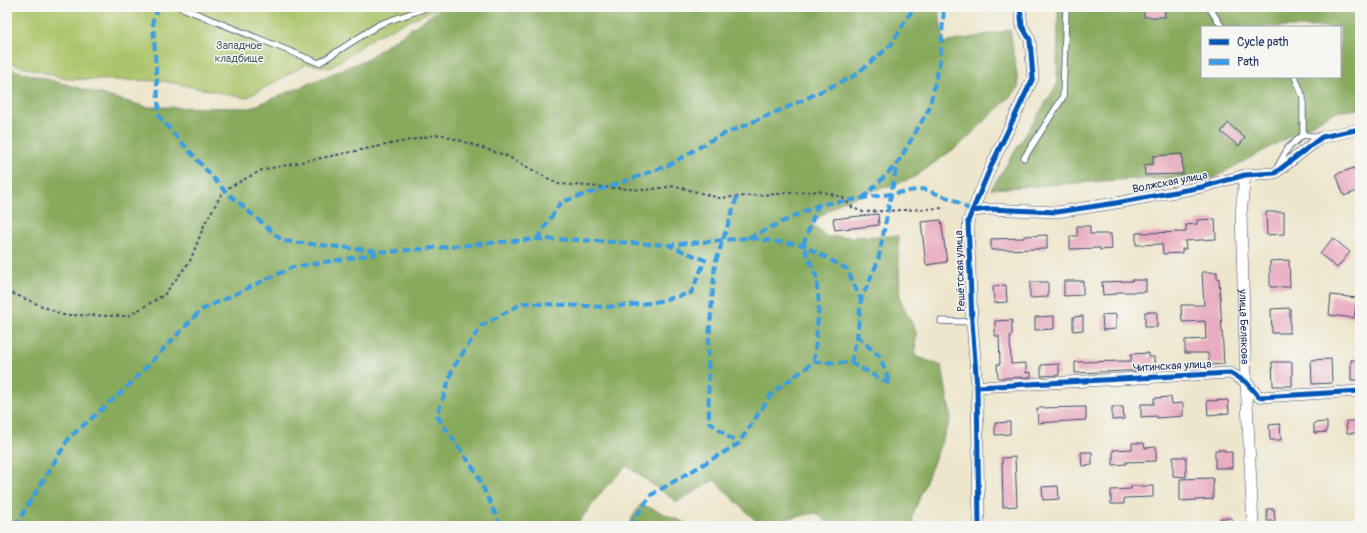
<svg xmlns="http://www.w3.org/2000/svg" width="1367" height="533" font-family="Pangolin,sans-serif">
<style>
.green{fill:#abc469;stroke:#637a64}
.forest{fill:#88aa5d;stroke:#526c5e;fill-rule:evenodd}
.building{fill:#e9acc0}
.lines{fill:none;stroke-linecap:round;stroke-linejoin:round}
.lane-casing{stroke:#3b4a6e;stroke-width:7}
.street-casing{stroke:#3b4a6e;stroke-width:12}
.path{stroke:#3b4a6e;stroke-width:2;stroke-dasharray:3 3;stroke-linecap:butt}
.lane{stroke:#fff;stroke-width:5.5}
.street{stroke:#fff;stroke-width:11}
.quiet{stroke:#3b9de6;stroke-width:4;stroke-dasharray:8 4;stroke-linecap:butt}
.cycleway-casing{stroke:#f6f6f2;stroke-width:8}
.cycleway{stroke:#0057b8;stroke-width:5}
.labels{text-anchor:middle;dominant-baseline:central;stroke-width:3;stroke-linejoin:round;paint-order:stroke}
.park-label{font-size:11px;fill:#465c61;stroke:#f6f6f2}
.street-label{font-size:11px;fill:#1b2f5e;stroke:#f6f6f2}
</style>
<rect width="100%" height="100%" fill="#f6f6f2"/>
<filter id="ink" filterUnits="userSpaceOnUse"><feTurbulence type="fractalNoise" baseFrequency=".025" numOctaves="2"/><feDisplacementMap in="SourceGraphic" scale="8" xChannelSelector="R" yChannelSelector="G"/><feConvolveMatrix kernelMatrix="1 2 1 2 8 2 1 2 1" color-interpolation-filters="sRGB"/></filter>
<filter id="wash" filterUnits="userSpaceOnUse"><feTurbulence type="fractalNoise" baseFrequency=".012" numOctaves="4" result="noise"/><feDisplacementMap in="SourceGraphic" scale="16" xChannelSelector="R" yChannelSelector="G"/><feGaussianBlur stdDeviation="0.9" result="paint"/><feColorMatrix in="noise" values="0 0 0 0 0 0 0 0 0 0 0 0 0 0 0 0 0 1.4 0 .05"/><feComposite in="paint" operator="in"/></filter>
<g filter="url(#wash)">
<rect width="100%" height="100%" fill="#eee6cc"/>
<polygon class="green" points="7,7 440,7 376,36 330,68 307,64 246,98 163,81 66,79 7,62"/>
<g class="forest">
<polygon points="443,7 938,7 944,43 1010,30 1019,88 961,144 913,178 843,201 811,223 827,237 898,236 900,299 916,332 915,356 942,366 951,418 912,517 914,526 832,526 816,513 759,524 714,480 677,502 627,466 603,490 576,526 7,526 7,68 147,107 250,108 365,60"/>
<path d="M1058 7H1360V109L1335 112 1213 178 1132 179 991 189 1057 85ZM1202 27H1340V77H1202Z"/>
<polygon points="641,504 693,526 627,526"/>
</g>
<g id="blocks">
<g class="building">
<rect x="1144" y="7" width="21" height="10"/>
<polygon points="1228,123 1245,138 1239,146 1221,132"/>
<polygon points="1182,154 1183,174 1145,175 1144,165 1153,164 1153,156"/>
<polygon points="1354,168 1360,185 1360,190 1344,196 1336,174"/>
<polygon points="1266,212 1284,212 1284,234 1267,235"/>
<polygon points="878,214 879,225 835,230 833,219"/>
<polygon points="1215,219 1216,239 1185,241 1186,249 1182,249 1182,253 1163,254 1162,244 1136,245 1136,233 1186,232 1186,225 1197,224 1197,220"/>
<polygon points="941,220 947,262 926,265 921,222"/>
<polygon points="1077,226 1090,226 1090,234 1111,234 1112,249 1100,250 1100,248 1070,249 1070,236 1077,236"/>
<polygon points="1047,235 1047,249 991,250 991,239 1024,238 1024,236"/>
<polygon points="1333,238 1350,252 1337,268 1320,254"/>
<polygon points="1289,260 1290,287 1270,287 1270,261"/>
<polygon points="1202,272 1217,272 1217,279 1219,278 1224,364 1209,365 1208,353 1185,353 1185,340 1206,339 1205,321 1182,322 1181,305 1204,305"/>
<polygon points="1132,280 1146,280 1146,292 1117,292 1117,294 1103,295 1102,282 1132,281"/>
<polygon points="1064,281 1083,281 1083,295 1064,296"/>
<polygon points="1030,282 1048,282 1048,297 1030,298"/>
<polygon points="1006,285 1007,302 994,303 993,286"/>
<polygon points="1331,295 1357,298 1354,318 1329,315"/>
<polygon points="1290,308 1290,333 1272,333 1271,309"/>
<rect x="1145" y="312" width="12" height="15"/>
<polygon points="1116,314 1116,329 1103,330 1102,315"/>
<polygon points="1054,316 1054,329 1035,330 1035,317"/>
<polygon points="1083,316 1083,330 1073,331 1073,317"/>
<polygon points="1012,320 1012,335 1010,336 1011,364 1026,363 1026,373 1031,372 1031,377 998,378 997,364 1000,364 999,336 995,336 995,321"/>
<polygon points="1148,353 1148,357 1154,357 1155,370 1075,373 1075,362 1131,361 1131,354"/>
<polygon points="1331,359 1332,383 1312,384 1311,360"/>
<rect x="1351" y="360" width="9" height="20"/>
<polygon points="1272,362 1292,362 1292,386 1273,386"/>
<polygon points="1059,364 1059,375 1041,376 1041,365"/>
<polygon points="1171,397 1172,404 1183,403 1183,416 1157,418 1157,416 1141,417 1141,404 1154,404 1154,398"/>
<polygon points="1228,400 1229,413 1208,415 1207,401"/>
<polygon points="1086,407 1086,420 1038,423 1037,408"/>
<polygon points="1112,407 1123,407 1124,419 1112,420"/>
<polygon points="1346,421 1360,421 1360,433 1347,433"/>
<polygon points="1010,422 1010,434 995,435 995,423"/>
<polygon points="1327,422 1327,432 1314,433 1314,423"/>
<polygon points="1280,424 1281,440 1270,440 1269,425"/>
<polygon points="1132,443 1144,443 1145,448 1156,447 1156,461 1126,462 1126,464 1113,465 1113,450 1132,449"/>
<polygon points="1215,450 1225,450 1225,452 1232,452 1232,468 1215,468"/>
<polygon points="1081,452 1092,452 1092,465 1082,466"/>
<polygon points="1015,457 1017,506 1003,507 1002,458"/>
<polygon points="1173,457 1186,457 1186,477 1173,476"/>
<polygon points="1213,478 1213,499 1180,501 1180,479"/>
<polygon points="1058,486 1059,499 1043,500 1042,487"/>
<polygon points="1131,486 1153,486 1153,497 1124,498 1124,504 1111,504 1111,490 1131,489"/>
<polygon points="1267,509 1274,509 1275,521 1267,521"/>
<polygon points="1220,518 1232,518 1233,526 1221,526"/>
</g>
</g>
</g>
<g filter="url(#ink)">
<use href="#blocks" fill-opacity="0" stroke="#3b4a6e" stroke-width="1"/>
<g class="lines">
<defs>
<g id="lane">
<polyline points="180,7 319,63 380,24 429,7"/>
<polyline points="1209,7 1222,27"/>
<polyline points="1295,77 1303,97 1303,135"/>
<polyline points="1024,158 1063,97 1066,7"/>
<polyline points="1277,168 1288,148 1303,135 1320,137"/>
<polyline points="941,321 972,322"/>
</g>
<g id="street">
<path id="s1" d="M1245 175 1241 214 1246 382 1253 526"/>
<polyline points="972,211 989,209 1057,212 1116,203 1202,187 1245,175 1275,173 1322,137 1360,129"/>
<polyline points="977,387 1230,373 1246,382 1259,397 1360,391"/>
<polyline points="979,526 977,387 972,322 968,221 992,164 1033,78 1030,40 1022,26 1020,7"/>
</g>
</defs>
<use href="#lane" class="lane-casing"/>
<use href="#street" class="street-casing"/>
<polyline class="path" points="7,291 63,315 128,316 164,295 190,261 205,223 224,190 262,170 440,134 507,156 558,184 645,190 675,186 719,198 819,191 842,197 853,208 863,212 945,208"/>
<use href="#lane" class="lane"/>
<use href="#street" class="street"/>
<g class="quiet">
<polyline points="158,7 153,21 159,117 224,190 283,241 387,252 537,239 580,240 668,245 748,238 803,245 847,269 861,300"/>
<polyline points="737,197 715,264 708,350 709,422 738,444"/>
<polyline points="862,199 897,164"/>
<polyline points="748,238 818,205 923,189 954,200 972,211"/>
<polyline points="537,239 561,202 609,187 667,166 715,138 790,106 854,76 891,45 914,7"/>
<polyline points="857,336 880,357 890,384"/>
<polyline points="814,362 819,305 816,276 803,245 818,205"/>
<polyline points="851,363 857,336 861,300 878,261 897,164 929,109 940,60 944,7"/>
<polyline points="14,526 22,515 69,438 126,388 201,310 293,267 377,254"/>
<polyline points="501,526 476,472 437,416 453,368 481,326 523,303 607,307 651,303 691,293 705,260 670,246"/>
<polyline points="630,526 651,495 738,444 773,392 814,362 851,363 890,384"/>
</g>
<defs>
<g id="cycleway">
<polyline points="972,211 989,209 1057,212 1116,203 1202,187 1245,175 1275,173 1322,137 1360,129"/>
<polyline points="977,387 1230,373 1246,382 1259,397 1360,391"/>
<polyline points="979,526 977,387 972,322 968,221 992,164 1033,78 1030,40 1022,26 1020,7"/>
</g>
</defs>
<use href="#cycleway" class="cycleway-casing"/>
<use href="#cycleway" class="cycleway"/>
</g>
</g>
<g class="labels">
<g class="park-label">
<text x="239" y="45">Западное<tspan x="239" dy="13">кладбище</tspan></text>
</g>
<g class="street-label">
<text transform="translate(1170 182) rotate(-11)">Волжская улица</text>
<text transform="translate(960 271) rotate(-92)">Решётская улица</text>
<text stroke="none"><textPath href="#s1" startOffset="152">улица Белякова</textPath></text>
<text transform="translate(1172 366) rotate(-3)">Читинская улица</text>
</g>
</g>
<rect width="1367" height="533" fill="none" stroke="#f6f6f2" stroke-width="24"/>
<rect x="1201" y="26" width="140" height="52" fill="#f6f6f2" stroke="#9ea6b7"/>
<rect x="1209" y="39" width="20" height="6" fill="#0057b8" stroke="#9ea6b7"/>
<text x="1237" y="46" font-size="12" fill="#1b2f5e">Cycle path</text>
<rect x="1209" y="59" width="20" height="6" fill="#3b9de6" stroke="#9ea6b7"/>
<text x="1237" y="66" font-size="12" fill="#1b2f5e">Path</text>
</svg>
